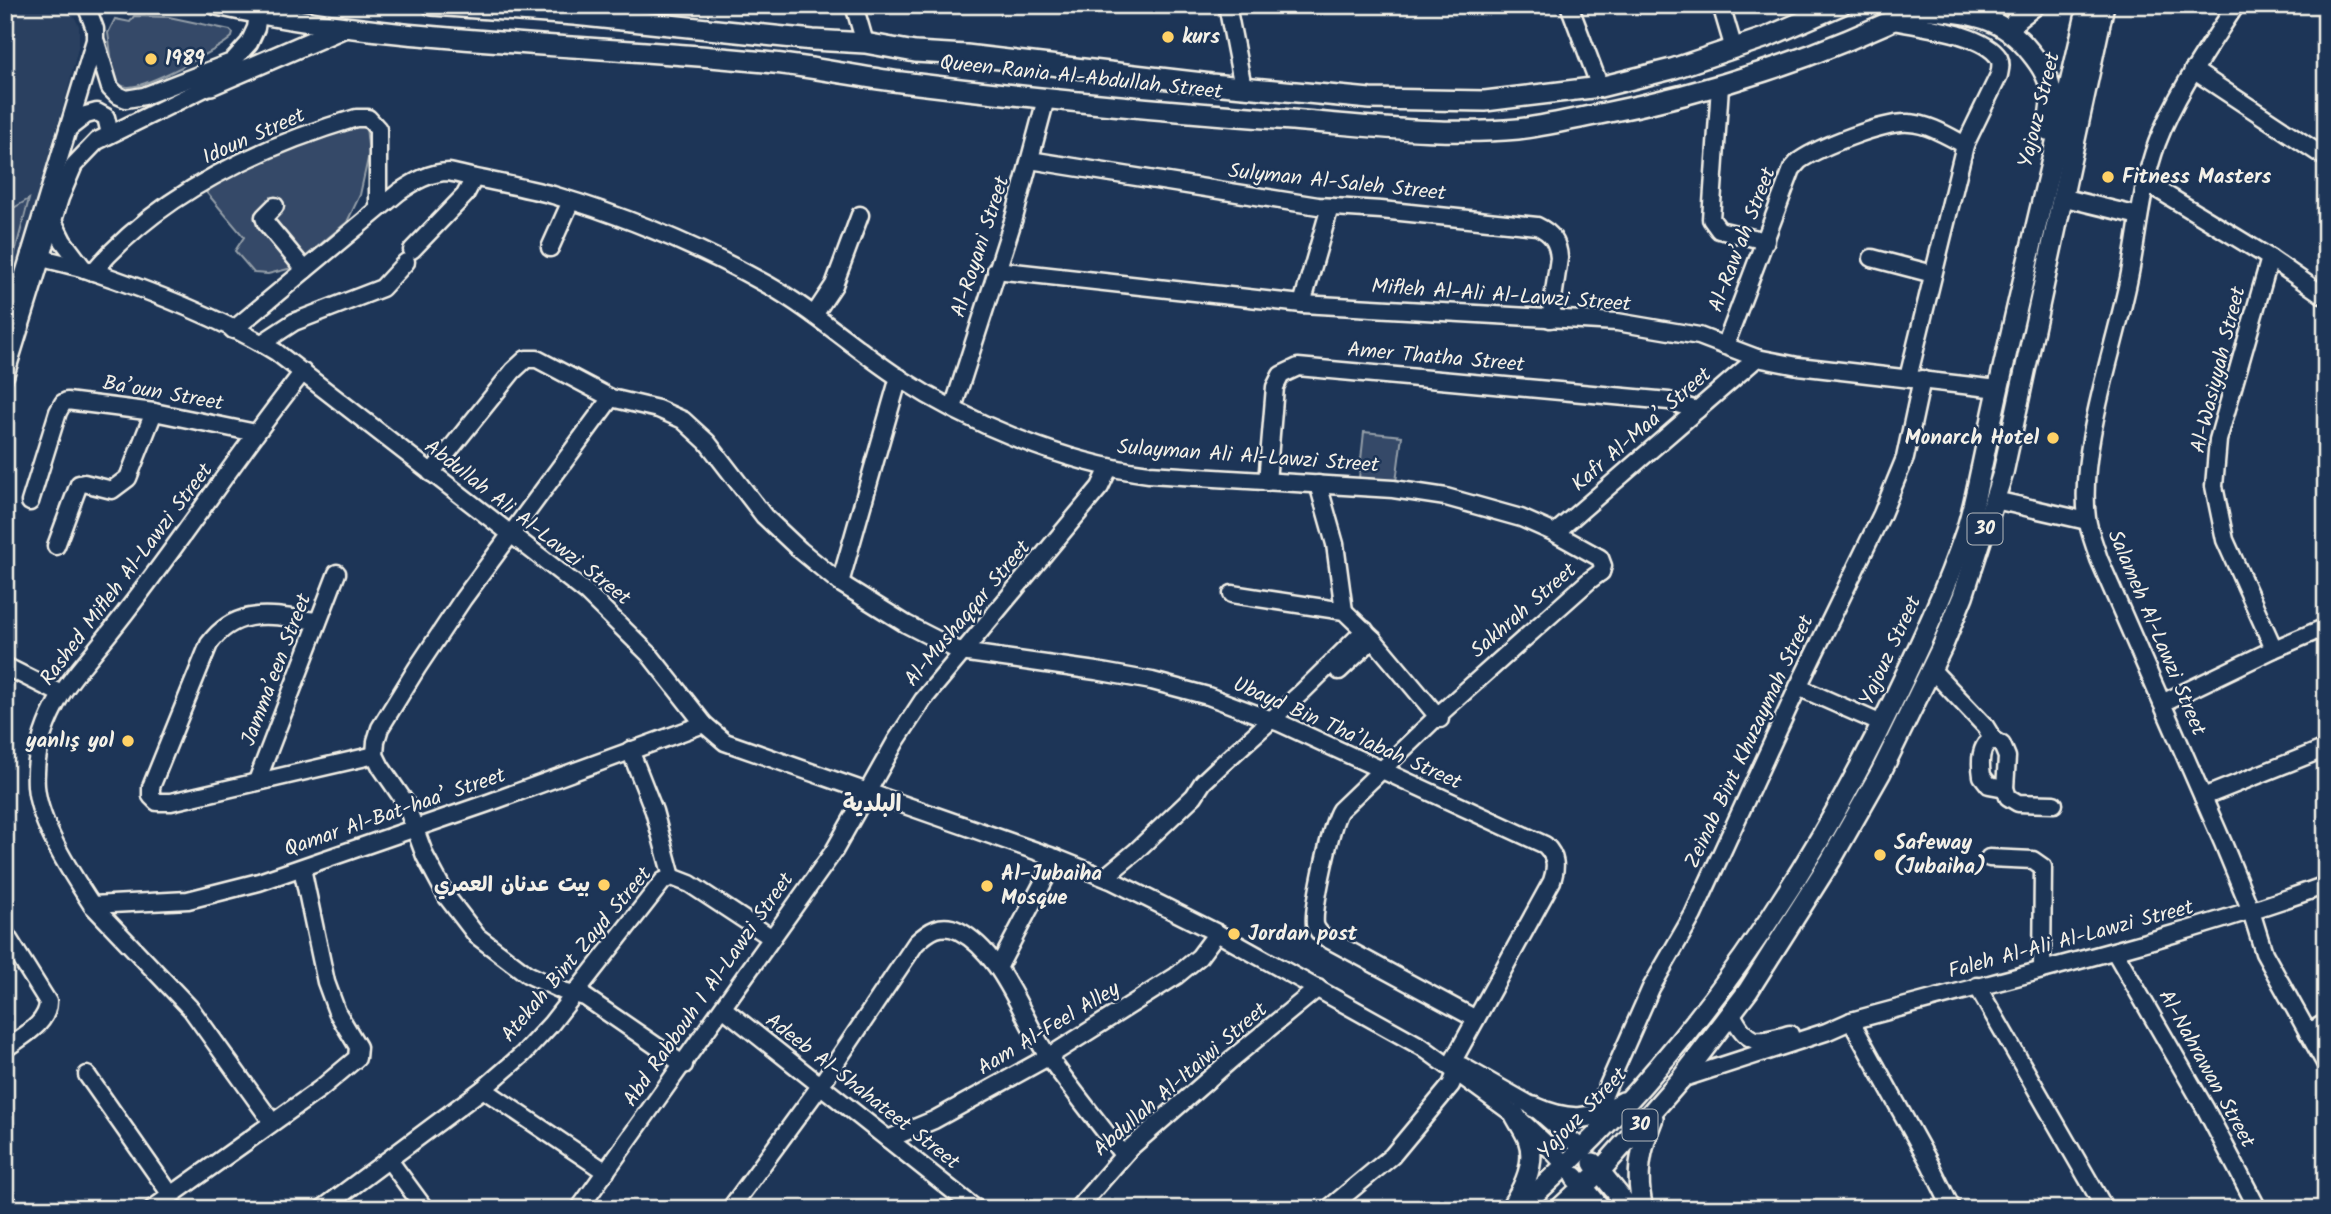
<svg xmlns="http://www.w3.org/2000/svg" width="2331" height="1214" font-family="Kalam,'Playpen Sans Arabic',sans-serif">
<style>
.built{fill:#2a4060}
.green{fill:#354a67;stroke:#949ea8;stroke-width:2}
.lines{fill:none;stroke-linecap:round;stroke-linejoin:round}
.minor-casing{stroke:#f4f1e8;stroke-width:21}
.major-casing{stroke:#f4f1e8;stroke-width:24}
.minor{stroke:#1d3557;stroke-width:16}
.major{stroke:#1d3557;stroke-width:19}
.poi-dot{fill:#ffd166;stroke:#1d3557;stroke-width:2.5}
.labels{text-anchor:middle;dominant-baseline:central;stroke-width:5;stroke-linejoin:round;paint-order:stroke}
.shield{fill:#1d3557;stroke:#b4b9bc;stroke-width:2}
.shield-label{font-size:19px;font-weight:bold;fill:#f4f1e8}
.poi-label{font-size:21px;font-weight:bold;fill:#f4f1e8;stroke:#1d3557;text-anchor:start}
.street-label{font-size:21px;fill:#f4f1e8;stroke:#1d3557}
.neighbourhood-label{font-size:23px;font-weight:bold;fill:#f4f1e8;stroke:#1d3557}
</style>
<rect width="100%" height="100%" fill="#1d3557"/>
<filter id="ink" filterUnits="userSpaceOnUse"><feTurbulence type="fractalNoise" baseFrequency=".0143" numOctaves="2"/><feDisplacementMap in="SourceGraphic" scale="14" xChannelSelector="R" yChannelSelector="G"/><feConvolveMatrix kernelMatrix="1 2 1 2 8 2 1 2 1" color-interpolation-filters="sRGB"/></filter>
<g filter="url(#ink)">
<polygon class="built" points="5,5 68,5 79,26 79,44 67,93 5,304"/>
<g class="green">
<path d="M134 16 169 17 230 30 233 33 232 37C218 50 145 88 128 87 121 87 118 83 114 78L108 33 115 19 130 22Z"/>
<polygon points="361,121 366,127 369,154 360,195 347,222 292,268 268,274 254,273 235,251 244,237 201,186 233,168"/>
<polygon points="29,199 5,290 5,213"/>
<polygon points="1364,432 1402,436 1396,482 1359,478"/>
</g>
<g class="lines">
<defs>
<g id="minor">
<polyline points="854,5 865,43"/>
<polyline points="1227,5 1243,87"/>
<polyline points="1569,5 1600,87"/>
<polyline points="1721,5 1734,49"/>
<path d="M2236 5C2207 50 2176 93 2157 143 2141 186 2138 234 2129 278 2115 348 2078 449 2087 518 2089 532 2095 546 2099 559L2223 843 2251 911 2264 953 2326 1065"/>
<path d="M1894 21C1921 27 1983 33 1999 58 2002 64 2000 69 1999 75L1965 145 1908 378"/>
<polyline points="96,42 110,88 117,95 126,99 144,96 229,63"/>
<polyline points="2193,70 2326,158"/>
<polyline points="1720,86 1711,219 1719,230 1766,241"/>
<polyline points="68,129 86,115 97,112 106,117 110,134"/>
<path d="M1030 160 1318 206 1381 210 1537 226C1552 233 1558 242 1559 258L1550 319"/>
<polyline points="2147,183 2270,258 2326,297"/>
<polyline points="2061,197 2139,216"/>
<polyline points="275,206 264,217 266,223 305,270"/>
<polyline points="53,221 63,241 84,269"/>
<polyline points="550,248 571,201"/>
<polyline points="412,250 465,195 474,178"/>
<path d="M30 254C49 261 69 264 88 270 151 291 219 317 276 352L587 593 649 654 704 724 725 742 1056 858 1113 881 1217 933 1422 1047 1515 1115 1542 1140 1566 1166"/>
<polyline points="1872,258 1933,274"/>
<polyline points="2270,258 2218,440 2214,486 2225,540 2274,649"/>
<polyline points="996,270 1302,304 1617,322 1699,336 1757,358 1798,366 1998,389"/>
<path d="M93 272C160 193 259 147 356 118H368L378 129V208"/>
<polyline points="1302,304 1330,207"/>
<polyline points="814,315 834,285 860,215"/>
<path d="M233 330 399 192C414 182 430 172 449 172 483 180 519 186 553 195 628 217 700 247 768 285 814 311 854 348 898 377 970 424 1064 463 1149 474L1393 489 1446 497 1521 518 1555 533 1600 558 1603 566 1601 572"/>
<polyline points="5,337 95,40 95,29 86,5"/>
<polyline points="262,343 294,322 382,288 406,262"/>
<path d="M1725 346 1792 169 1799 161C1819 147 1885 121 1909 123 1929 124 1948 136 1965 145"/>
<polyline points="5,376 60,198 74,165 97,141 211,85 249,43 256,28 258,14 257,5"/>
<polyline points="611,398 463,599 417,668 380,728 376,741 375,755 381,767 405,802 425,856 447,897 477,936 527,974 563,991 585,997 684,1065"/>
<polyline points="953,408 1014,218 1046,99"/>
<path d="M431 473 513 371 526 359H537L611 398 658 409 683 420 707 442 764 516 800 550 840 583 906 624 961 652 1096 671 1152 681 1208 696 1280 723 1545 845C1556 856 1557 866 1552 881L1453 1061"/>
<polyline points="1267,482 1275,387 1281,375 1298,367 1669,401 1697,410"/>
<polyline points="1318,484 1335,544 1344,611"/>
<polyline points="1995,500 2087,521"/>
<polyline points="30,502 58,412 63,403 67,401 154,412 256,433"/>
<polyline points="1555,533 1757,358"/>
<polyline points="56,546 79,484 84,483 112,490 128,478 154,412"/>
<polyline points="840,583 899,377"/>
<polyline points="1232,594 1344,611 1373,639 1440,719"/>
<path d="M318 621C275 617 238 604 209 644L151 787V796L157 802H171L375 755"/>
<polyline points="5,666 61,694"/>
<polyline points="1931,669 1985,726 1993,739 2002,745 2007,757 2005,788 2008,797 2018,803 2054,804"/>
<polyline points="1339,671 1373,639"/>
<polyline points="1798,687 1882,724"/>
<polyline points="2162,703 2274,649 2326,627"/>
<path d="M1993 739C1979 745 1980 763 1982 776L1989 785 2005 788"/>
<polyline points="630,750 654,811 672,877"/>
<polyline points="257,781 337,573"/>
<polyline points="2203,797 2326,748"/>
<polyline points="1989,858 2033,860 2043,867 2042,970"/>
<polyline points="1105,877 1135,852 1194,796 1203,782 1220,766 1302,692 1365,630"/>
<polyline points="92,905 188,900 259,882 488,803 704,724"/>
<path d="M5 933 48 1002C48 1024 22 1036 5 1049"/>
<polyline points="2115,952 2205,1108 2258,1209"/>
<polyline points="998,968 1056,858"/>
<polyline points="1977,986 2105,1209"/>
<polyline points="723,1008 976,1209"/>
<path d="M1732 1014C1749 1047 1756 1043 1790 1034"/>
<path d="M1476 1019 1324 937C1320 933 1316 930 1315 924 1313 907 1331 823 1340 810L1443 711 1590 580 1601 572"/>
<polyline points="1851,1021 1930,1164 1952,1209"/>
<polyline points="2308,1033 2326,1022"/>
<polyline points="1462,1066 1534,1107 1583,1150"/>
<polyline points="87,1075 171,1195"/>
<path d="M1681 1079 1826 1032 1851 1021C2010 977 2170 941 2326 885"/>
<polyline points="483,1089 606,1172"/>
<polyline points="1595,1115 1651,988 1693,915 1798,687 1882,514 1905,458 1922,379"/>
<path d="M272 1122 191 1009 92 905C71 873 39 824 36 786 34 754 45 722 61 695 71 678 85 663 97 648 117 624 136 599 155 573 205 506 251 437 303 372"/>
<polyline points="888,1139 934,1120 1048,1057 1176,976 1199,957 1217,933"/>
<polyline points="389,1160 425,1209"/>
<polyline points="5,1200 11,1209"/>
<polyline points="152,1209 320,1089 357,1058 358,1047 337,1012 326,982 302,868"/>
<polyline points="322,1209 483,1089 523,1054 551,1024 663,881 672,877 690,884 772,938"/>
<polyline points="579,1209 834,851 896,741 923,700 1100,487 1109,468"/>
<path d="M730 1209 820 1086 916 943C929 931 941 922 959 931 1003 954 1021 1017 1048 1056 1072 1090 1098 1122 1123 1155"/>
<polyline points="1077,1209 1130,1148 1233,1058 1318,988"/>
<polyline points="1328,1209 1392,1156 1451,1085 1456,1073"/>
</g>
<g id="major">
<path d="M217 5C393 44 575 43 754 61 804 65 852 76 901 82 1031 98 1161 111 1292 120 1367 126 1443 136 1518 129 1544 126 1569 120 1595 115 1713 92 1818 58 1925 5"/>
<polyline points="432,5 574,15 813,40 865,43 915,52 966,55 1211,84 1370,99 1485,101 1600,87 1672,69 1767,37 1841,5"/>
<path d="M1918 9C1965 13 2000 13 2031 53 2040 64 2049 77 2051 92 2052 104 2049 117 2047 130"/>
<polyline points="2010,30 2017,19 2035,5"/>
<polyline points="211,85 343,28"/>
<path d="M1534 1107C1568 1122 1590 1122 1623 1102"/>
<polyline points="1593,1163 1630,1209"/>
<polyline points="1575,1177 1601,1209"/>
<path d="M1511 1207C1524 1188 1537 1163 1528 1139 1525 1131 1519 1123 1515 1115"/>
<path d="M1518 1209C1679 1068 1801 893 1893 701 1920 645 1946 590 1966 531 1973 510 1977 487 1982 465 1990 427 1998 389 2007 351 2033 236 2062 121 2088 5"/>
<polyline points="1559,1209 1600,1171 1681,1079 1748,991 1831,860 1881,772 1943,645 1963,596 2003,473 2104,5"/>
<path d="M1643 1209C1635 1176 1640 1150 1653 1118"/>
</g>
</defs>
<use href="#minor" class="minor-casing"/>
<use href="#major" class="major-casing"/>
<use href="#minor" class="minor"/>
<use href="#major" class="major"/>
</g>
</g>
<g class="poi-dot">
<circle cx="1168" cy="37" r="7"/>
<circle cx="151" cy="59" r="7"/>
<circle cx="2108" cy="177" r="7"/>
<circle cx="2053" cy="438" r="7"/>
<circle cx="128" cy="741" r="7"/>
<circle cx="1880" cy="855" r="7"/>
<circle cx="604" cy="885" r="7"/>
<circle cx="987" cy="886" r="7"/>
<circle cx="1234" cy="934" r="7"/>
</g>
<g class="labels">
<g class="shield">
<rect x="1967.5" y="513.5" width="35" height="31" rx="5"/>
<rect x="1622.5" y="1109.5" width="35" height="31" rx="5"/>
</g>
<g class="shield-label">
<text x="1985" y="529">30</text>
<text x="1640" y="1125">30</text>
</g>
<g class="poi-label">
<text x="1182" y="37">kurs</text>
<text x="165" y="59">1989</text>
<text x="2122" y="177">Fitness Masters</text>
<text x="2039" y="438" text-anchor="end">Monarch Hotel</text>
<text x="114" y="741" text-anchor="end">yanlış yol</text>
<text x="1894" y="843">Safeway<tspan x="1894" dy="24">(Jubaiha)</tspan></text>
<text x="1001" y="874">Al-Jubaiha<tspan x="1001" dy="24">Mosque</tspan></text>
<text x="590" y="885" text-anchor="end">بيت عدنان العمري</text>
<text x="1248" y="934">Jordan post</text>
</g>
<g class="street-label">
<text transform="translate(1081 78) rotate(6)">Queen Rania Al-Abdullah Street</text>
<text transform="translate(2040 110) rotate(-76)">Yajouz Street</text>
<text transform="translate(254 137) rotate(-24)">Idoun Street</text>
<text transform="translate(1337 183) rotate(6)">Sulyman Al-Saleh Street</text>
<text transform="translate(1743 240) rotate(-69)">Al-Raw’ah Street</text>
<text transform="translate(981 247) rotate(-72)">Al-Royani Street</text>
<text transform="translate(1501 296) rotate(4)">Mifleh Al-Ali Al-Lawzi Street</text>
<text transform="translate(1436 358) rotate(5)">Amer Thatha Street</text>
<text transform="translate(2219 370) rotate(-76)">Al-Wasiyyah Street</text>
<text transform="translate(163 394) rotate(10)">Ba’oun Street</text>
<text transform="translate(1642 430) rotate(-41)">Kafr Al-Maa’ Street</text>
<text transform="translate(1248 457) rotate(4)">Sulayman Ali Al-Lawzi Street</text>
<text transform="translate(527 523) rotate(38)">Abdullah Ali Al-Lawzi Street</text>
<text transform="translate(127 575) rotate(-53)">Rashed Mifleh Al-Lawzi Street</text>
<text transform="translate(1524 611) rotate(-41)">Sakhrah Street</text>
<text transform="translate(968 614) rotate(-50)">Al-Mushaqqar Street</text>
<text transform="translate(2156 633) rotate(67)">Salameh Al-Lawzi Street</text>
<text transform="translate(1891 651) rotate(-65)">Yajouz Street</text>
<text transform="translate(277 670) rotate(-69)">Jamma’een Street</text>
<text transform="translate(1347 734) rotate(24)">Ubayd Bin Tha’labah Street</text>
<text transform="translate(1750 742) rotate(-65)">Zeinab Bint Khuzaymah Street</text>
<text transform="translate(395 813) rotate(-19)">Qamar Al-Bat-haa’ Street</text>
<text transform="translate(2071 940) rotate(-15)">Faleh Al-Ali Al-Lawzi Street</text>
<text transform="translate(577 955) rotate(-50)">Atekah Bint Zayd Street</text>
<text transform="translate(709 990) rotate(-55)">Abd Rabbouh I Al-Lawzi Street</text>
<text transform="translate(1049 1029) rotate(-31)">Aam Al-Feel Alley</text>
<text transform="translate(2206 1069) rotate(61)">Al-Nahrawan Street</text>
<text transform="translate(1181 1080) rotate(-41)">Abdullah Al-Itaiwi Street</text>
<text transform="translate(862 1092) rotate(38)">Adeeb Al-Shahateet Street</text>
<text transform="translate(1583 1114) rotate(-46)">Yajouz Street</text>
</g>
<g class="neighbourhood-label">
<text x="872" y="805">البلدية</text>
</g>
</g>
<rect width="2331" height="1214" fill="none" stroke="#1d3557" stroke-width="28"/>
<rect x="14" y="14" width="2303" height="1186" fill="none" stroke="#f4f1e8" stroke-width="2.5" filter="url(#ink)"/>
</svg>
